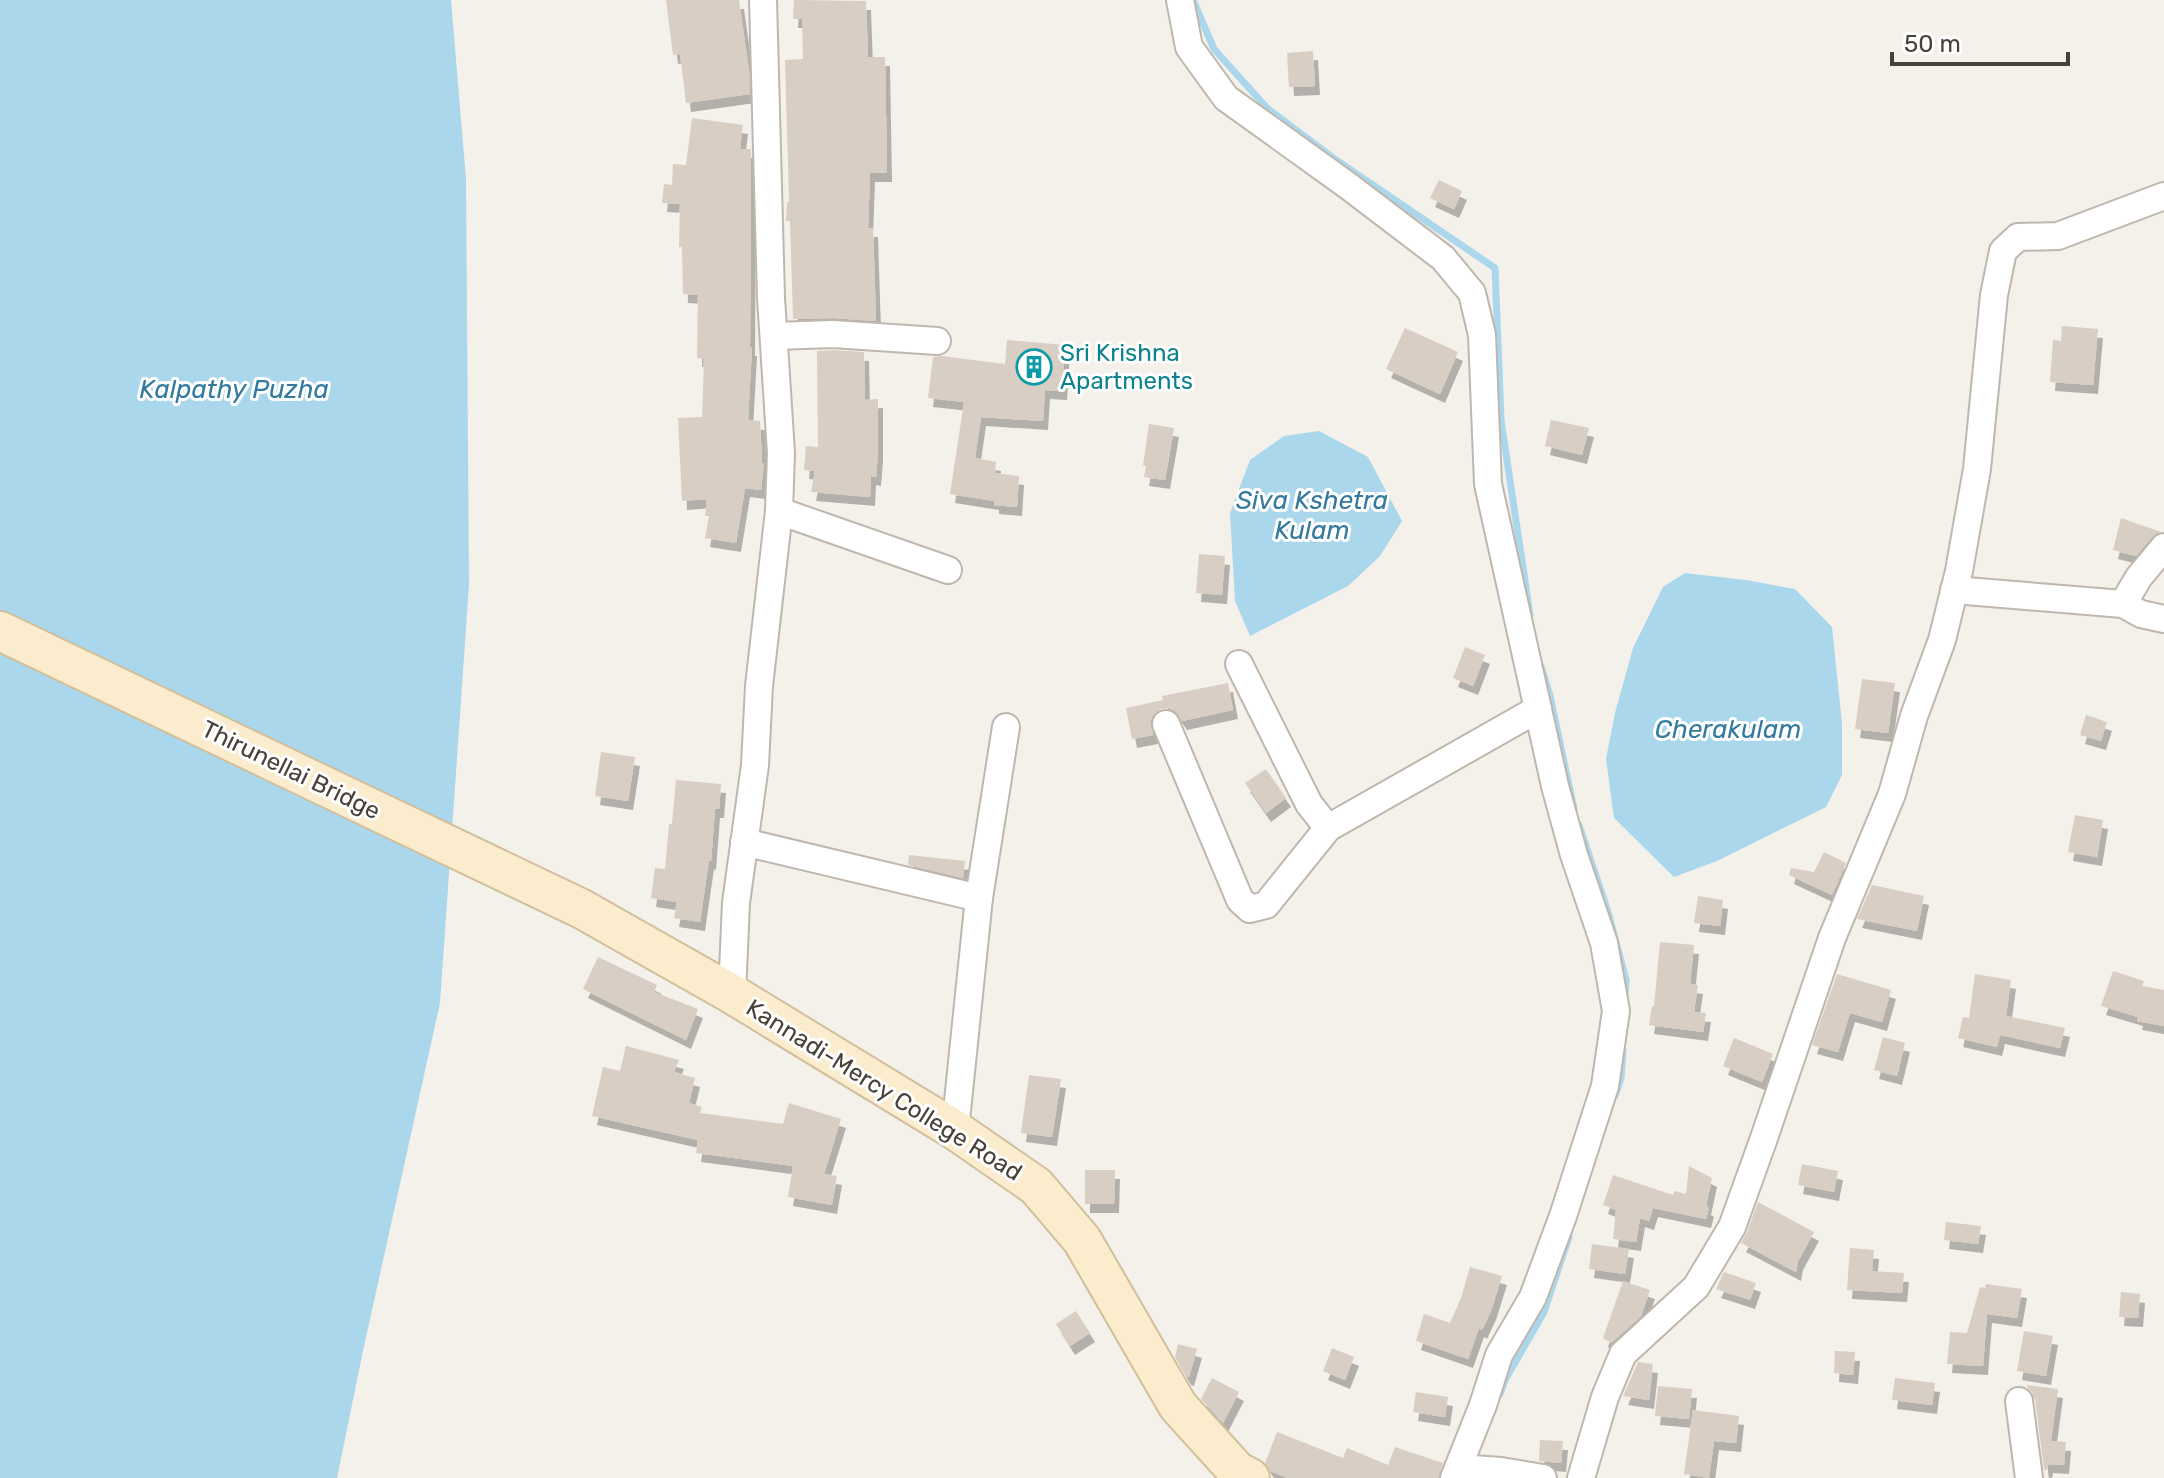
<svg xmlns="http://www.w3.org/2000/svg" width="2164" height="1478" font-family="Rubik,sans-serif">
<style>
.water{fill:#abd7ed}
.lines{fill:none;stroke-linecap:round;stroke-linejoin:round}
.stream{stroke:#abd7ed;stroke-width:7}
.building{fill:#d8cec3;filter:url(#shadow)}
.street-casing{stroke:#bfb7ad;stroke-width:30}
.secondary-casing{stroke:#d1bf9c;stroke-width:42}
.street{stroke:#fff;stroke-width:26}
.secondary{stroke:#fbeccd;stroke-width:38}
.labels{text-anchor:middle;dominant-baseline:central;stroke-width:6;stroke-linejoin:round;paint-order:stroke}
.culture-label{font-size:24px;fill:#0d838f;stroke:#fff;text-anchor:start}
.street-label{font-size:24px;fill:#484139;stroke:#fff}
.water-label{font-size:26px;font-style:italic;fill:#337a9e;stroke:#fff}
</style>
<defs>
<filter id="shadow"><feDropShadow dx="5" dy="9" stdDeviation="0" flood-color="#0004"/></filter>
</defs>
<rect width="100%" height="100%" fill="#f4f0ea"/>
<g class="water">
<polygon points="0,0 451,0 466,179 469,585 440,1003 363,1351 337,1478 0,1478"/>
<polygon points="1319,431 1368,457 1402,521 1380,556 1348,586 1250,636 1235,601 1230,513 1250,460 1284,436"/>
<polygon points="1685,573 1746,580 1795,589 1832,627 1842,723 1842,775 1826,807 1717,861 1674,877 1614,818 1606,759 1615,713 1633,648 1663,587"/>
</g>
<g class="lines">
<g class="stream">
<polyline points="1193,0 1214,49 1267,108 1336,160 1495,268 1501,420 1530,615"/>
<polyline points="1541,666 1550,696 1574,809"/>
<polyline points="1579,825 1608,912 1626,980 1625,997"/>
<polyline points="1615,1096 1621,1078 1623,1050"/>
<polyline points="1500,1394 1505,1380 1544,1312 1569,1237"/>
</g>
</g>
<g class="building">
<polygon points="666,0 739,0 749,71 750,94 686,103 680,54 673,55"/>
<polygon points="794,0 866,1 868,57 885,57 887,173 870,173 868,228 873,228 876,321 834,318 793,319 790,221 786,221 787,202 789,202 785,60 803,59 802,19 793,19"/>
<polygon points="1313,51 1315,86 1289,87 1287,53"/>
<polygon points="692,118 743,125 740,149 751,149 750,347 752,347 748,420 760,421 762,463 764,463 761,490 745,488 736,543 705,538 709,516 705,516 707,499 682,501 678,418 702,417 704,359 697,358 698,295 683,294 682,247 679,247 680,204 662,203 664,184 672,185 673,164 686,165"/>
<polygon points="1439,180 1462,191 1454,209 1430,198"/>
<polygon points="2062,326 2098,329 2093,385 2050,382 2053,340 2061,341"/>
<polygon points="1405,328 1458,352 1440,394 1386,369"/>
<polygon points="1007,340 1065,345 1062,391 1045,390 1043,421 981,417 975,458 996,462 995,473 1019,476 1017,507 994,505 994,501 950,494 964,402 928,398 933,357 941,356 1005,364"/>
<polygon points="833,350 864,352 865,400 878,399 878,452 876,477 871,476 870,497 811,492 815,471 804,470 806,446 818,447 817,351"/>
<polygon points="1551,420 1589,428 1582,455 1545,446"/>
<polygon points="1149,424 1174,428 1165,480 1144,477 1146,466 1143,465"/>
<polygon points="2121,518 2161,532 2152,537 2136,556 2113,550"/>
<polygon points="1199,554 1225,556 1222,595 1196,593"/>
<polygon points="1465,647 1485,655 1473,686 1453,678"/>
<polygon points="1862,679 1895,683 1888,733 1855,729"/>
<polygon points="1228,683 1233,710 1182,721 1175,711 1169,708 1161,709 1154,714 1150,721 1153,735 1132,739 1126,708 1163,700 1162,696"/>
<polygon points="2086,715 2107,722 2101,741 2080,735"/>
<polygon points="601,752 635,757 628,801 595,796"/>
<polygon points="1266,769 1286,798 1266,813 1245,783"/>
<polygon points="676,780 721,784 719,809 715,809 711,861 709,860 700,922 674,918 677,902 651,898 655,868 665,869 669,824 672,824"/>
<polygon points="2075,815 2103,820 2097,857 2068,852"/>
<polygon points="1824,852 1846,863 1832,895 1789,875 1791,868 1814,872"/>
<polygon points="909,855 965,861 963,878 908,865"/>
<polygon points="1872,885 1924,896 1917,931 1857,919"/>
<polygon points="1698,896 1723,900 1720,926 1694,923"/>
<polygon points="1660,942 1694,945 1690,984 1698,985 1694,1012 1706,1013 1703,1032 1649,1025 1652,1006 1654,1006"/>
<polygon points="598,957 657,985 654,992 698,1009 686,1040 583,989"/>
<polygon points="2113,971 2144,981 2142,986 2164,990 2164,1026 2137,1021 2138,1017 2101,1006"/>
<polygon points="1837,974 1891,990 1882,1022 1850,1013 1838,1052 1812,1045"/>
<polygon points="1975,974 2011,980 2006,1016 2065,1028 2060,1048 2000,1035 1997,1047 1958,1038 1963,1017 1969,1018"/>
<polygon points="1883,1037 1905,1043 1897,1076 1874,1070"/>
<polygon points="1734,1038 1773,1054 1762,1082 1723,1066"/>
<polygon points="626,1046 679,1060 674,1072 695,1078 689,1103 702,1107 700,1113 783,1124 789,1103 841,1119 824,1174 837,1176 832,1205 788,1197 793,1166 696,1153 698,1140 592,1116 603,1067 620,1071"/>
<polygon points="1029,1075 1061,1079 1052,1137 1021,1133"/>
<polygon points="1802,1164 1838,1171 1834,1192 1798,1185"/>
<polygon points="1689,1166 1712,1178 1706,1206 1709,1208 1706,1219 1653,1208 1649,1221 1640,1218 1636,1242 1613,1239 1616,1210 1603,1205 1613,1175 1673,1195 1674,1191 1686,1194"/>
<polygon points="1085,1170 1115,1170 1114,1204 1085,1204"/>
<polygon points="1758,1202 1814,1232 1798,1261 1796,1272 1741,1243 1747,1232"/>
<polygon points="1946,1222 1981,1226 1978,1244 1944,1240"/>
<polygon points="1592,1244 1629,1249 1625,1274 1589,1269"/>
<polygon points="1850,1248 1874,1250 1872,1271 1904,1273 1902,1293 1847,1290"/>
<polygon points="1470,1267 1502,1276 1491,1311 1482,1330 1479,1328 1468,1359 1416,1341 1424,1314 1450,1323 1461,1298"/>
<polygon points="1724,1272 1756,1283 1750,1300 1716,1289"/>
<polygon points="1623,1281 1650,1290 1641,1316 1611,1343 1603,1338"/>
<polygon points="1986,1284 2022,1289 2017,1318 1987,1314 1983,1366 1947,1364 1950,1332 1967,1333 1980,1287 1985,1288"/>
<polygon points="2121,1292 2140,1294 2138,1318 2119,1317"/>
<polygon points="1076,1311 1090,1333 1070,1346 1056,1324"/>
<polygon points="2024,1331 2053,1336 2046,1376 2017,1371"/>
<polygon points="1178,1344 1197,1349 1189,1377 1186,1376 1175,1357"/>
<polygon points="1332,1348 1354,1357 1345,1380 1323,1371"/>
<polygon points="1835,1351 1855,1352 1853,1375 1834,1373"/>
<polygon points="1638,1362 1653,1364 1649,1400 1623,1396"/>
<polygon points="1212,1378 1239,1392 1223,1423 1201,1399"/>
<polygon points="1895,1378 1935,1383 1932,1405 1892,1400"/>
<polygon points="2027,1385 2058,1389 2051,1441 2066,1442 2064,1465 2048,1464 2047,1470 2044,1470 2035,1399 2032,1392 2027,1387"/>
<polygon points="1658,1386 1692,1389 1689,1419 1655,1416"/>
<polygon points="1416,1392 1448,1397 1445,1417 1413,1412"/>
<polygon points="1693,1410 1739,1416 1736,1443 1714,1441 1709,1478 1684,1474"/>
<polygon points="1277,1432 1343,1458 1347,1448 1388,1465 1395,1447 1443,1463 1438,1478 1288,1478 1270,1471 1265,1463"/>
<polygon points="1540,1440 1563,1441 1561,1463 1539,1461"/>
</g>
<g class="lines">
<defs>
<g id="street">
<polyline points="1180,0 1189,47 1226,98 1347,185 1443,258 1472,293 1482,335 1488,484 1555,786 1574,855 1604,943 1616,1011 1605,1086 1563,1216 1533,1297 1499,1355 1483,1405 1454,1478"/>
<polyline points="774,336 833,334 937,341"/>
<polyline points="779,511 948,570"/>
<polyline points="1954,590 2123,604 2141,614 2164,619"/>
<polyline points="2123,604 2139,577 2164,547"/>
<polyline points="1239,664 1309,804 1328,828 1538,709"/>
<polyline points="1166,724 1240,900 1250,909 1266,905 1328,828"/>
<polyline points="744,842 979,898"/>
<polyline points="732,994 736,903 755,765 759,686 779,511 781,453 771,298 763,0"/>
<polyline points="955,1130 979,898 1006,727"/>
<polyline points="2019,1401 2029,1478"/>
<polyline points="1458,1468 1501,1471 1543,1478"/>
<polyline points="1581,1478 1605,1397 1623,1354 1696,1287 1732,1227 1764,1138 1832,938 1892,794 1914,716 1942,640 1959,571 1977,469 1994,295 2003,251 2018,237 2058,236 2164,196"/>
</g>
<polyline id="secondary" points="0,631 582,909 732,994 955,1130 1036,1186 1082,1240 1178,1406 1237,1471 1250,1478"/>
</defs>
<use href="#street" class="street-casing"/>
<use href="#secondary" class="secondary-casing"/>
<use href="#street" class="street"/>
<use href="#secondary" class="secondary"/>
</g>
<defs>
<symbol id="building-ring" viewBox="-11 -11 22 22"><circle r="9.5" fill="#fff" stroke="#0f9aa8" stroke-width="1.5"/><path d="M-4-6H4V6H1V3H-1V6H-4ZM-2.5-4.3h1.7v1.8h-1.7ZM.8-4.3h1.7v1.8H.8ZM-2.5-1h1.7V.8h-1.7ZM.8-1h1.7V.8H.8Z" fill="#0f9aa8"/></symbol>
</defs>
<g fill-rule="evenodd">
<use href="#building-ring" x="1014" y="347" width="40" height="40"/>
</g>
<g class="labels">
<g class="culture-label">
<text x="1060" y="353">Sri Krishna<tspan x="1060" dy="28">Apartments</tspan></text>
</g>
<g class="street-label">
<text transform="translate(291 770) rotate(26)">Thirunellai Bridge</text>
<text transform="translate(884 1090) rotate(32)">Kannadi-Mercy College Road</text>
</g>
<g class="water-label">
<text x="234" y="389">Kalpathy Puzha</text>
<text x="1312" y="500">Siva Kshetra<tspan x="1312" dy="30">Kulam</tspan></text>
<text x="1728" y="729">Cherakulam</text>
</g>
</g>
<path d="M1892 52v12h176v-12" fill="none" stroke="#484139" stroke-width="4"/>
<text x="1904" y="52" font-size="24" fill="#484139" stroke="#ffffff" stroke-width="6" paint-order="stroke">50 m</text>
</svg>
